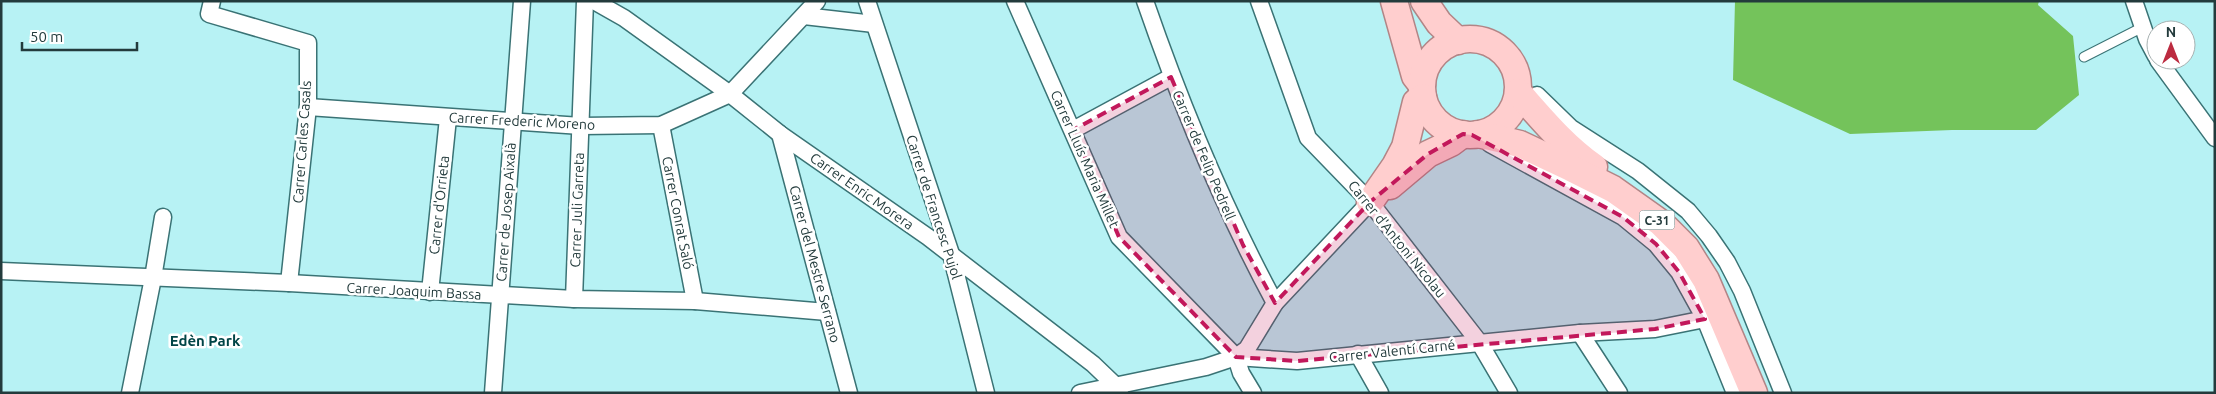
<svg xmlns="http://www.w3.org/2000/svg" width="2216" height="394" font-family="Ubuntu,sans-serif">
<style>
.forest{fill:#74c35b}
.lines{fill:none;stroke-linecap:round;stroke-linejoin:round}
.service-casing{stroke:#3a7375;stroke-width:11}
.minor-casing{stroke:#3a7375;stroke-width:19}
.primary-casing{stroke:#b28586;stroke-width:29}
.service{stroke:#fff;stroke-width:9}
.minor{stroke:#fff;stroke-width:16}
.primary{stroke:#ffcece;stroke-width:26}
.marked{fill:#c2185b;fill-opacity:0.2;stroke:#c2185b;stroke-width:4;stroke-dasharray:10 6;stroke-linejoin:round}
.labels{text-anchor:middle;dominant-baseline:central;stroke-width:5;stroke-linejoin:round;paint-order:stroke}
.shield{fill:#fff;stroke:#657676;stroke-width:1}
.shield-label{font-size:12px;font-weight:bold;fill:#233b3c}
.street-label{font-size:14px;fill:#233b3c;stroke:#fff}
.neighbourhood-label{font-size:15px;font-weight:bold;fill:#004446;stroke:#fff}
</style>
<rect width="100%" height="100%" fill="#b7f2f4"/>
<polygon class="forest" points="1735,1 2039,1 2038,5 2073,36 2079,95 2036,130 1952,130 1850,134 1733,80"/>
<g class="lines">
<defs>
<polyline id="service" points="2084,57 2143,27"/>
<g id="minor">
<polyline points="212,1 209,14 308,43 308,107 289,283"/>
<polyline points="594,1 624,18 730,94 780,134 928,237 1093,364 1117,387 1120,393"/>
<polyline points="867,1 951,254 986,393"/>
<polyline points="1015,1 1119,237 1236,357 1241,373 1253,393"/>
<path d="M1145 1C1181 105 1223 207 1275 303"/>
<polyline points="1259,1 1308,138 1370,202 1479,342 1509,393"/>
<polyline points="2134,1 2147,39 2156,56"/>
<polyline points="804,16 874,24"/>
<polyline points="2158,60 2215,138"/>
<polyline points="1537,95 1571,128 1638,171 1688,211 1709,236 1727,262 1742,291 1783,393"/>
<polyline points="308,107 581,126 661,125 730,94 817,1"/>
<polyline points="661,125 695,301"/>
<polyline points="1073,130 1171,77"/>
<polyline points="780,134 849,393"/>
<polyline points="1490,144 1623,217 1656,244 1679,272 1705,319 1735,393"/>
<polyline points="1,271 289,283 574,299 695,301 827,312"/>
<polyline points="430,292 448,118"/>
<polyline points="574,299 585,1"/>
<polyline points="1580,333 1619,393"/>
<polyline points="1358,354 1380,393"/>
<polyline points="1236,357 1247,349 1275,303 1370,202"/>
<polyline points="130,393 153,278 163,217"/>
<polyline points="493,393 522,1"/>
<polyline points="1080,393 1206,367 1236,357 1297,361 1580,333 1655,329 1705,319"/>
</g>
<g id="primary">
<polyline points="1394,1 1415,76 1422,85"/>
<polyline points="1424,1 1439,23 1458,41"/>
<circle cx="1470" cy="87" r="48"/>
<path d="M1518 92C1542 119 1564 146 1594 167"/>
<polyline points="1478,134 1520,144 1571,168 1613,189 1661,223 1686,248 1706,280 1754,393"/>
<polyline points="1390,186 1428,154 1451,143 1463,134"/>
<polyline points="1370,202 1395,166 1405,147 1416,102 1423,97"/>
</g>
</defs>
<use href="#service" class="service-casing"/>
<use href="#minor" class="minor-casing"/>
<use href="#primary" class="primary-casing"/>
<use href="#service" class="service"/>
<use href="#minor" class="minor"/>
<use href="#primary" class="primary"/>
</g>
<path class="marked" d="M1171 77 1243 245 1275 303 1370 202 1428 154 1463 134 1472 135 1623 217 1656 244 1679 272 1705 319 1655 329 1297 361 1236 357 1119 237 1073 130Z"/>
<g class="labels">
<rect class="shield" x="1639.5" y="210.5" width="35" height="19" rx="4"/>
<g class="shield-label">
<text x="1657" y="220">C-31</text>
</g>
<g class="street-label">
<text transform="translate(522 121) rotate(3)">Carrer Frederic Moreno</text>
<text transform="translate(302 142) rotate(-86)">Carrer Carles Casals</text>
<text transform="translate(1204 155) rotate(67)">Carrer de Felip Pedrell</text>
<text transform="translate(1085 159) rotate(66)">Carrer Lluís Maria Millet</text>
<text transform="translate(862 191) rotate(35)">Carrer Enric Morera</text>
<text transform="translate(439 205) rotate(-84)">Carrer d'Orrieta</text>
<text transform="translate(934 207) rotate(72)">Carrer de Francesc Pujol</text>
<text transform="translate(577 210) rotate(-88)">Carrer Juli Garreta</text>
<text transform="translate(506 212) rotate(-86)">Carrer de Josep Aixalà</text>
<text transform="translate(678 213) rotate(79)">Carrer Conrat Saló</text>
<text transform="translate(1397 239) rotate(51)">Carrer d'Antoni Nicolau</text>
<text transform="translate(815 264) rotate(75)">Carrer del Mestre Serrano</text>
<text transform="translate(414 291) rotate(3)">Carrer Joaquim Bassa</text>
<text transform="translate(1392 351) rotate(-6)">Carrer Valentí Carné</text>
</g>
<g class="neighbourhood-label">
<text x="205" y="340">Edèn Park</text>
</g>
</g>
<rect width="2216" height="394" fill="none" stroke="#233b3c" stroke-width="5"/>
<g transform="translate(2171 45)"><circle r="24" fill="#ffffff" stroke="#a7b1b1"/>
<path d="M0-4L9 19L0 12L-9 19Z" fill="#bc2b40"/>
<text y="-8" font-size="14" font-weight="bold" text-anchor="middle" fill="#233b3c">N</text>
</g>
<path d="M22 42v8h115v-8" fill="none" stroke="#233b3c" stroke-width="2.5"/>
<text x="30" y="42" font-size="15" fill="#233b3c" stroke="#ffffff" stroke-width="4" paint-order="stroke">50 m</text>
</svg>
